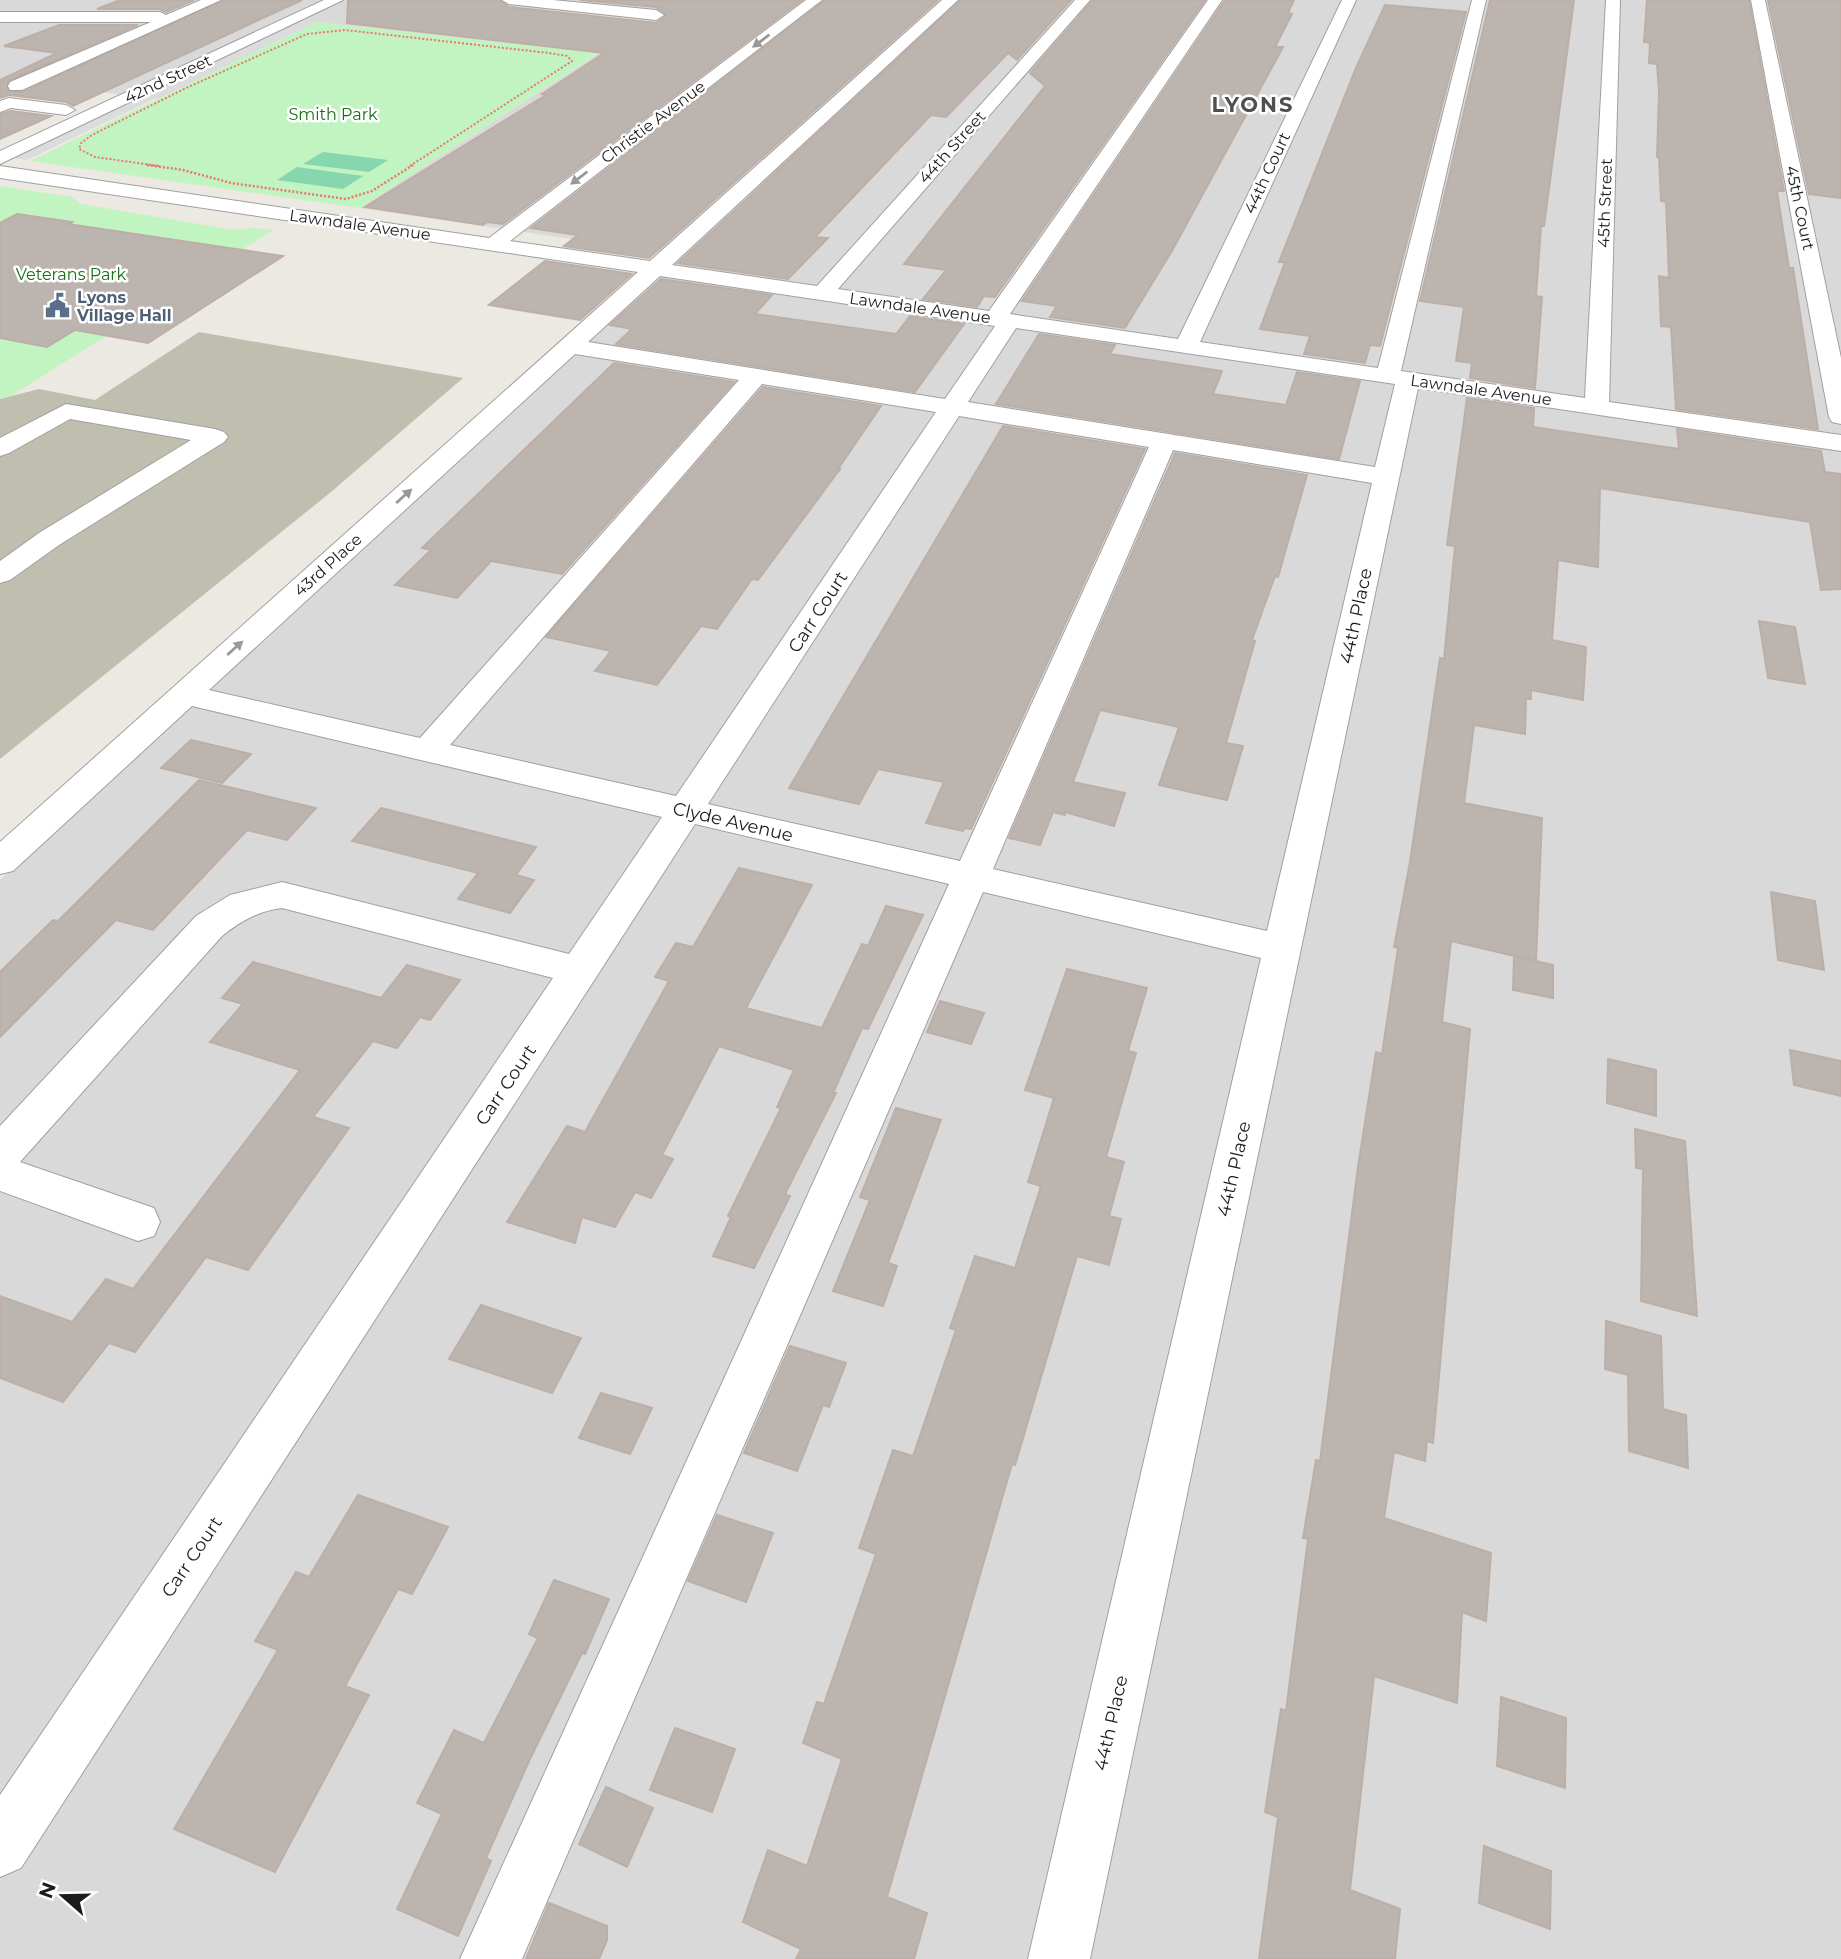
<svg xmlns="http://www.w3.org/2000/svg" width="1841" height="1959" font-family="Montserrat,sans-serif">
<style>
.residential{fill:#dad9d9}
.construction{fill:#c0bfaf}
.park{fill:#c2f4c2}
.pitch{fill:#86d6b0}
.parking{fill:#dcdcdc}
.building{fill:#bcb4af;stroke:#bdaea6;stroke-width:2}
.lines{fill:none;stroke-linecap:round;stroke-linejoin:round}
.minor-casing{stroke:#a0a0a0;stroke-width:2}
.path-far1{stroke:#ee7472;stroke-width:2;stroke-dasharray:2 2;stroke-linecap:butt}
.path{stroke:#ee7472;stroke-width:2.5;stroke-dasharray:2 2;stroke-linecap:butt}
.minor{fill:#fff;fill-rule:evenodd}
.oneway{fill:#999}
.labels{text-anchor:middle;dominant-baseline:central;stroke-width:5;stroke-linejoin:round;paint-order:stroke}
.far-street-label{font-size:16px;fill:#1c1c1c;stroke:#fff}
.far-park-label{font-size:16px;fill:#147014;stroke:#fff}
.far-service-label{font-size:16px;font-weight:bold;fill:#4e5e75;stroke:#fff;text-anchor:start}
.street-label{font-size:18px;fill:#1c1c1c;stroke:#fff}
.far-district-label{font-size:21px;font-weight:bold;letter-spacing:2px;fill:#4f4f4f;stroke:#fff}
</style>
<rect width="100%" height="100%" fill="#ece8e2"/>
<polygon class="residential" points="0,0 1841,0 1841,1959 0,1959 0,880 681,255 360,208 598,54 317,22 157,99 0,80"/>
<polygon class="construction" points="199,332 463,378 331,492 0,759 0,399 39,389 95,400"/>
<g class="park">
<polygon points="317,22 599,53 360,208 30,161"/>
<polygon points="0,186 72,197 81,204 234,230 254,228 273,230 11,396 0,399"/>
</g>
<g class="pitch">
<polygon points="323,152 388,160 369,172 303,164"/>
<polygon points="297,167 363,176 343,189 277,180"/>
</g>
<polygon class="parking" points="302,21 314,22 27,160 13,158"/>
<g class="building">
<polygon points="120,0 194,0 166,12 160,9 97,9"/>
<polygon points="223,0 302,0 73,106 66,102 9,95 0,98 0,80 57,53 4,46 59,25 138,25 8,81 8,91 23,92"/>
<polygon points="348,0 500,0 509,7 656,23 666,16 656,7 580,0 802,0 503,224 487,222 483,225 365,207 546,95 542,94 604,53 347,23"/>
<polygon points="825,0 938,0 649,258 564,246 578,235 531,228"/>
<polygon points="961,0 1071,0 1017,60 1008,53 946,117 931,115 815,237 828,238 788,279 678,263"/>
<polygon points="1093,0 1205,0 995,297 984,296 977,307 923,299 946,270 904,264 1045,86 1030,73"/>
<polygon points="1225,0 1294,0 1288,13 1292,14 1275,47 1283,47 1173,249 1125,328 1050,317 1057,306 1022,301"/>
<polygon points="1490,0 1574,0 1544,226 1541,226 1536,296 1542,297 1535,388 1470,378 1472,363 1456,361 1464,307 1420,301"/>
<polygon points="1647,0 1749,0 1784,191 1777,191 1789,268 1793,268 1818,429 1676,409 1671,327 1661,326 1659,276 1669,278 1666,202 1661,201 1659,157 1657,157 1659,93 1657,64 1649,63 1650,43 1644,42"/>
<polygon points="1768,0 1841,0 1841,198 1809,194"/>
<polygon points="1385,5 1466,12 1380,346 1370,345 1365,363 1304,354 1310,336 1260,329 1285,262 1279,262 1356,68"/>
<polygon points="11,111 51,116 0,139 0,114"/>
<polygon points="17,214 72,222 68,224 283,256 148,343 75,330 47,347 0,338 0,223"/>
<polygon points="545,261 632,274 580,320 489,305"/>
<polygon points="661,279 772,295 755,314 896,334 910,316 964,324 915,392 616,344 632,329 610,325"/>
<polygon points="1039,334 1115,345 1110,354 1222,371 1213,394 1286,405 1297,372 1360,381 1339,459 996,404"/>
<polygon points="614,363 734,382 562,574 491,561 457,598 395,585 431,550 422,548"/>
<polygon points="763,387 881,406 838,469 840,469 758,580 752,579 717,629 701,626 657,685 595,671 611,651 546,637"/>
<polygon points="1467,398 1534,408 1533,427 1679,449 1677,429 1821,451 1825,472 1841,474 1841,589 1821,590 1810,522 1600,488 1598,567 1558,560 1552,640 1586,647 1583,700 1531,690 1531,699 1526,699 1525,734 1474,725 1464,803 1542,818 1536,961 1451,941 1442,1022 1470,1029 1433,1443 1427,1441 1425,1461 1394,1452 1384,1518 1491,1553 1486,1621 1462,1612 1457,1703 1374,1676 1350,1890 1400,1909 1395,1959 1259,1959 1278,1817 1265,1812 1281,1709 1286,1711 1308,1539 1303,1538 1316,1460 1320,1461 1358,1167 1376,1052 1382,1054 1398,948 1394,947 1410,862 1440,658 1444,659 1455,546 1447,545"/>
<polygon points="1003,426 1145,449 971,829 965,828 963,831 926,823 944,782 878,769 859,804 789,788"/>
<polygon points="1175,453 1307,475 1278,577 1275,576 1252,640 1255,641 1226,743 1243,746 1227,800 1159,785 1179,727 1100,710 1073,782 1125,793 1114,826 1065,812 1065,815 1053,812 1040,845 1009,838"/>
<polygon points="1759,621 1795,627 1805,684 1768,678"/>
<polygon points="191,740 251,754 222,783 161,768"/>
<polygon points="199,780 316,808 287,840 247,830 153,930 116,920 0,1037 0,972 53,920 58,921"/>
<polygon points="381,808 536,847 516,875 534,880 510,913 458,899 478,873 352,841"/>
<polygon points="739,868 812,885 746,1008 822,1028 862,944 868,946 886,906 923,915 868,1029 862,1028 833,1093 836,1093 785,1194 790,1196 754,1268 713,1256 731,1217 728,1216 781,1108 777,1107 794,1070 719,1046 662,1155 673,1159 651,1198 635,1192 615,1227 582,1217 575,1243 507,1222 567,1126 585,1132 669,981 655,977 676,943 693,947"/>
<polygon points="1771,892 1815,901 1824,970 1778,960"/>
<polygon points="1514,956 1553,965 1553,998 1513,990"/>
<polygon points="253,962 381,998 407,965 460,980 430,1020 420,1017 397,1048 373,1041 313,1117 349,1128 248,1270 206,1257 135,1352 109,1343 63,1402 0,1378 0,1296 72,1322 106,1279 133,1289 300,1070 210,1042 243,1004 222,998"/>
<polygon points="1067,969 1147,988 1128,1051 1136,1053 1106,1157 1124,1162 1109,1216 1121,1219 1109,1265 1077,1256 1015,1465 1012,1464 887,1897 927,1913 914,1959 796,1959 801,1949 743,1922 768,1850 807,1866 842,1759 803,1743 817,1702 824,1704 876,1554 859,1548 893,1450 913,1456 956,1330 950,1328 975,1256 1015,1268 1041,1186 1028,1182 1054,1098 1025,1090"/>
<polygon points="940,1001 984,1013 971,1044 927,1032"/>
<polygon points="1790,1050 1841,1061 1841,1096 1794,1085"/>
<polygon points="1608,1059 1656,1070 1656,1116 1607,1103"/>
<polygon points="896,1108 941,1120 888,1263 897,1266 883,1306 833,1291 870,1200 860,1197"/>
<polygon points="1635,1129 1685,1141 1697,1316 1641,1301 1643,1169 1636,1168"/>
<polygon points="481,1305 581,1338 552,1393 449,1359"/>
<polygon points="1606,1321 1661,1336 1663,1409 1686,1415 1688,1468 1629,1451 1628,1375 1605,1369"/>
<polygon points="790,1346 846,1363 829,1407 823,1405 797,1471 744,1453"/>
<polygon points="601,1393 652,1408 630,1454 579,1438"/>
<polygon points="358,1495 448,1527 412,1594 398,1589 345,1686 369,1695 275,1872 174,1829 278,1650 255,1641 296,1572 309,1577"/>
<polygon points="717,1515 773,1533 746,1602 688,1581"/>
<polygon points="554,1580 609,1599 585,1654 582,1653 529,1761 486,1858 491,1861 458,1936 397,1909 442,1814 417,1803 454,1730 484,1743 538,1638 529,1634"/>
<polygon points="1501,1697 1566,1718 1565,1788 1497,1766"/>
<polygon points="675,1728 735,1749 712,1812 650,1790"/>
<polygon points="606,1787 653,1808 627,1867 579,1844"/>
<polygon points="1484,1846 1551,1871 1550,1929 1479,1903"/>
<polygon points="549,1903 607,1926 607,1940 599,1959 526,1959"/>
</g>
<g class="lines">
<defs>
<g id="minor">
<polygon points="201,0 221,0 22,90 10,90 8,86 10,82 151,22 0,22 0,12 160,12 166,15"/>
<polygon points="324,0 343,0 0,164 0,151"/>
<polygon points="502,0 553,0 656,10 664,15 656,20 509,4"/>
<path d="M806 0H822L510 241 650 261 942 0H958L672 265 817 286 1075 0H1090L838 289 989 311 1208 0H1222L1010 314 1178 339 1342 0H1356L1200 342 1378 368 1472 0H1486L1401 371 1585 398 1606 0H1620L1609 402 1841 435V451L1418 388 1090 1959H1028L1261 958 983 892 522 1959H460L949 884 695 824 21 1868 0 1877V1795L553 978 282 908C258 911 241 921 222 936L20 1162 154 1208 160 1222 154 1236 138 1241 0 1191V1126L196 916 230 895 282 882 569 954 662 817 192 706 13 871 0 874V842L638 272 0 178V166L489 238ZM660 276 995 326 945 399 588 342ZM1016 328 1395 384 1375 467 968 402ZM575 354 739 380 420 738 209 690ZM762 384 936 412 676 796 450 745ZM959 416 1149 447 960 861 708 804ZM1173 450 1372 483 1267 931 993 869Z"/>
<polygon points="1751,0 1765,0 1841,358 1841,424 1832,422 1829,417"/>
<polygon points="9,98 66,105 75,110 66,115 11,108 0,112 0,101"/>
<polygon points="66,404 215,429 224,432 228,437 224,442 59,545 10,580 0,583 0,561 39,533 191,440 70,419 9,453 0,456 0,438"/>
</g>
</defs>
<use href="#minor" class="minor-casing"/>
<polyline class="path-far1" points="159,166 95,157 79,149 81,143 92,135 186,88 307,34 345,30 549,53 567,56 572,61 410,166"/>
<polyline class="path" points="147,165 183,170 231,183 346,199 372,191 413,165"/>
<use href="#minor" class="minor"/>
</g>
<defs><path id="oneway-solid" d="M-6-.8H1V-3.2L6.5 0L1 3.2V.8H-6Z" transform="scale(1.75)"/></defs>
<g class="oneway">
<use href="#oneway-solid" transform="translate(761 41) rotate(143)"/>
<use href="#oneway-solid" transform="translate(579 178) rotate(143)"/>
<use href="#oneway-solid" transform="translate(404 496) rotate(-42)"/>
<use href="#oneway-solid" transform="translate(235 648) rotate(-42)"/>
</g>
<defs>
<symbol id="civic-bare" viewBox="-9 -9 18 18"><path d="M-.6-6.5H3V-4.5H.6V-3L4-1V1h2V6H-6V1h2V-1L-.6-3ZM-1.2 2.5V6h2.4V2.5Z" fill="#5c6f8a" stroke="#fff" stroke-width="2.5" paint-order="stroke"/></symbol>
</defs>
<g fill-rule="evenodd">
<use href="#civic-bare" x="40" y="288" width="35" height="35"/>
</g>
<g class="labels">
<g class="far-street-label">
<text transform="translate(168 79) rotate(-25)">42nd Street</text>
<text transform="translate(653 122) rotate(-37)">Christie Avenue</text>
<text transform="translate(952 147) rotate(-48)">44th Street</text>
<text transform="translate(1267 173) rotate(-65)">44th Court</text>
<text transform="translate(1605 203) rotate(-88)">45th Street</text>
<text transform="translate(1800 208) rotate(78)">45th Court</text>
<text transform="translate(360 225) rotate(8)">Lawndale Avenue</text>
<text transform="translate(920 308) rotate(8)">Lawndale Avenue</text>
<text transform="translate(1481 390) rotate(8)">Lawndale Avenue</text>
<text transform="translate(328 565) rotate(-42)">43rd Place</text>
</g>
<g class="far-park-label">
<text x="333" y="114">Smith Park</text>
<text x="71" y="274">Veterans Park</text>
</g>
<g class="far-service-label">
<text x="77" y="297">Lyons<tspan x="77" dy="18">Village Hall</tspan></text>
</g>
<g class="street-label">
<text transform="translate(818 612) rotate(-57)">Carr Court</text>
<text transform="translate(1356 616) rotate(-78)">44th Place</text>
<text transform="translate(733 822) rotate(13)">Clyde Avenue</text>
<text transform="translate(506 1085) rotate(-56)">Carr Court</text>
<text transform="translate(1234 1169) rotate(-77)">44th Place</text>
<text transform="translate(192 1557) rotate(-56)">Carr Court</text>
<text transform="translate(1111 1723) rotate(-77)">44th Place</text>
</g>
<g class="far-district-label">
<text x="1253" y="104">LYONS</text>
</g>
</g>
<g transform="translate(63 1896) rotate(290)" stroke="#ffffff" stroke-width="5" paint-order="stroke">
<path d="M0-5L12 26L0 18L-12 26Z" fill="#1c1c1c"/>
<text y="-10" font-size="19" font-weight="bold" text-anchor="middle" fill="#1c1c1c">N</text>
</g>
</svg>
